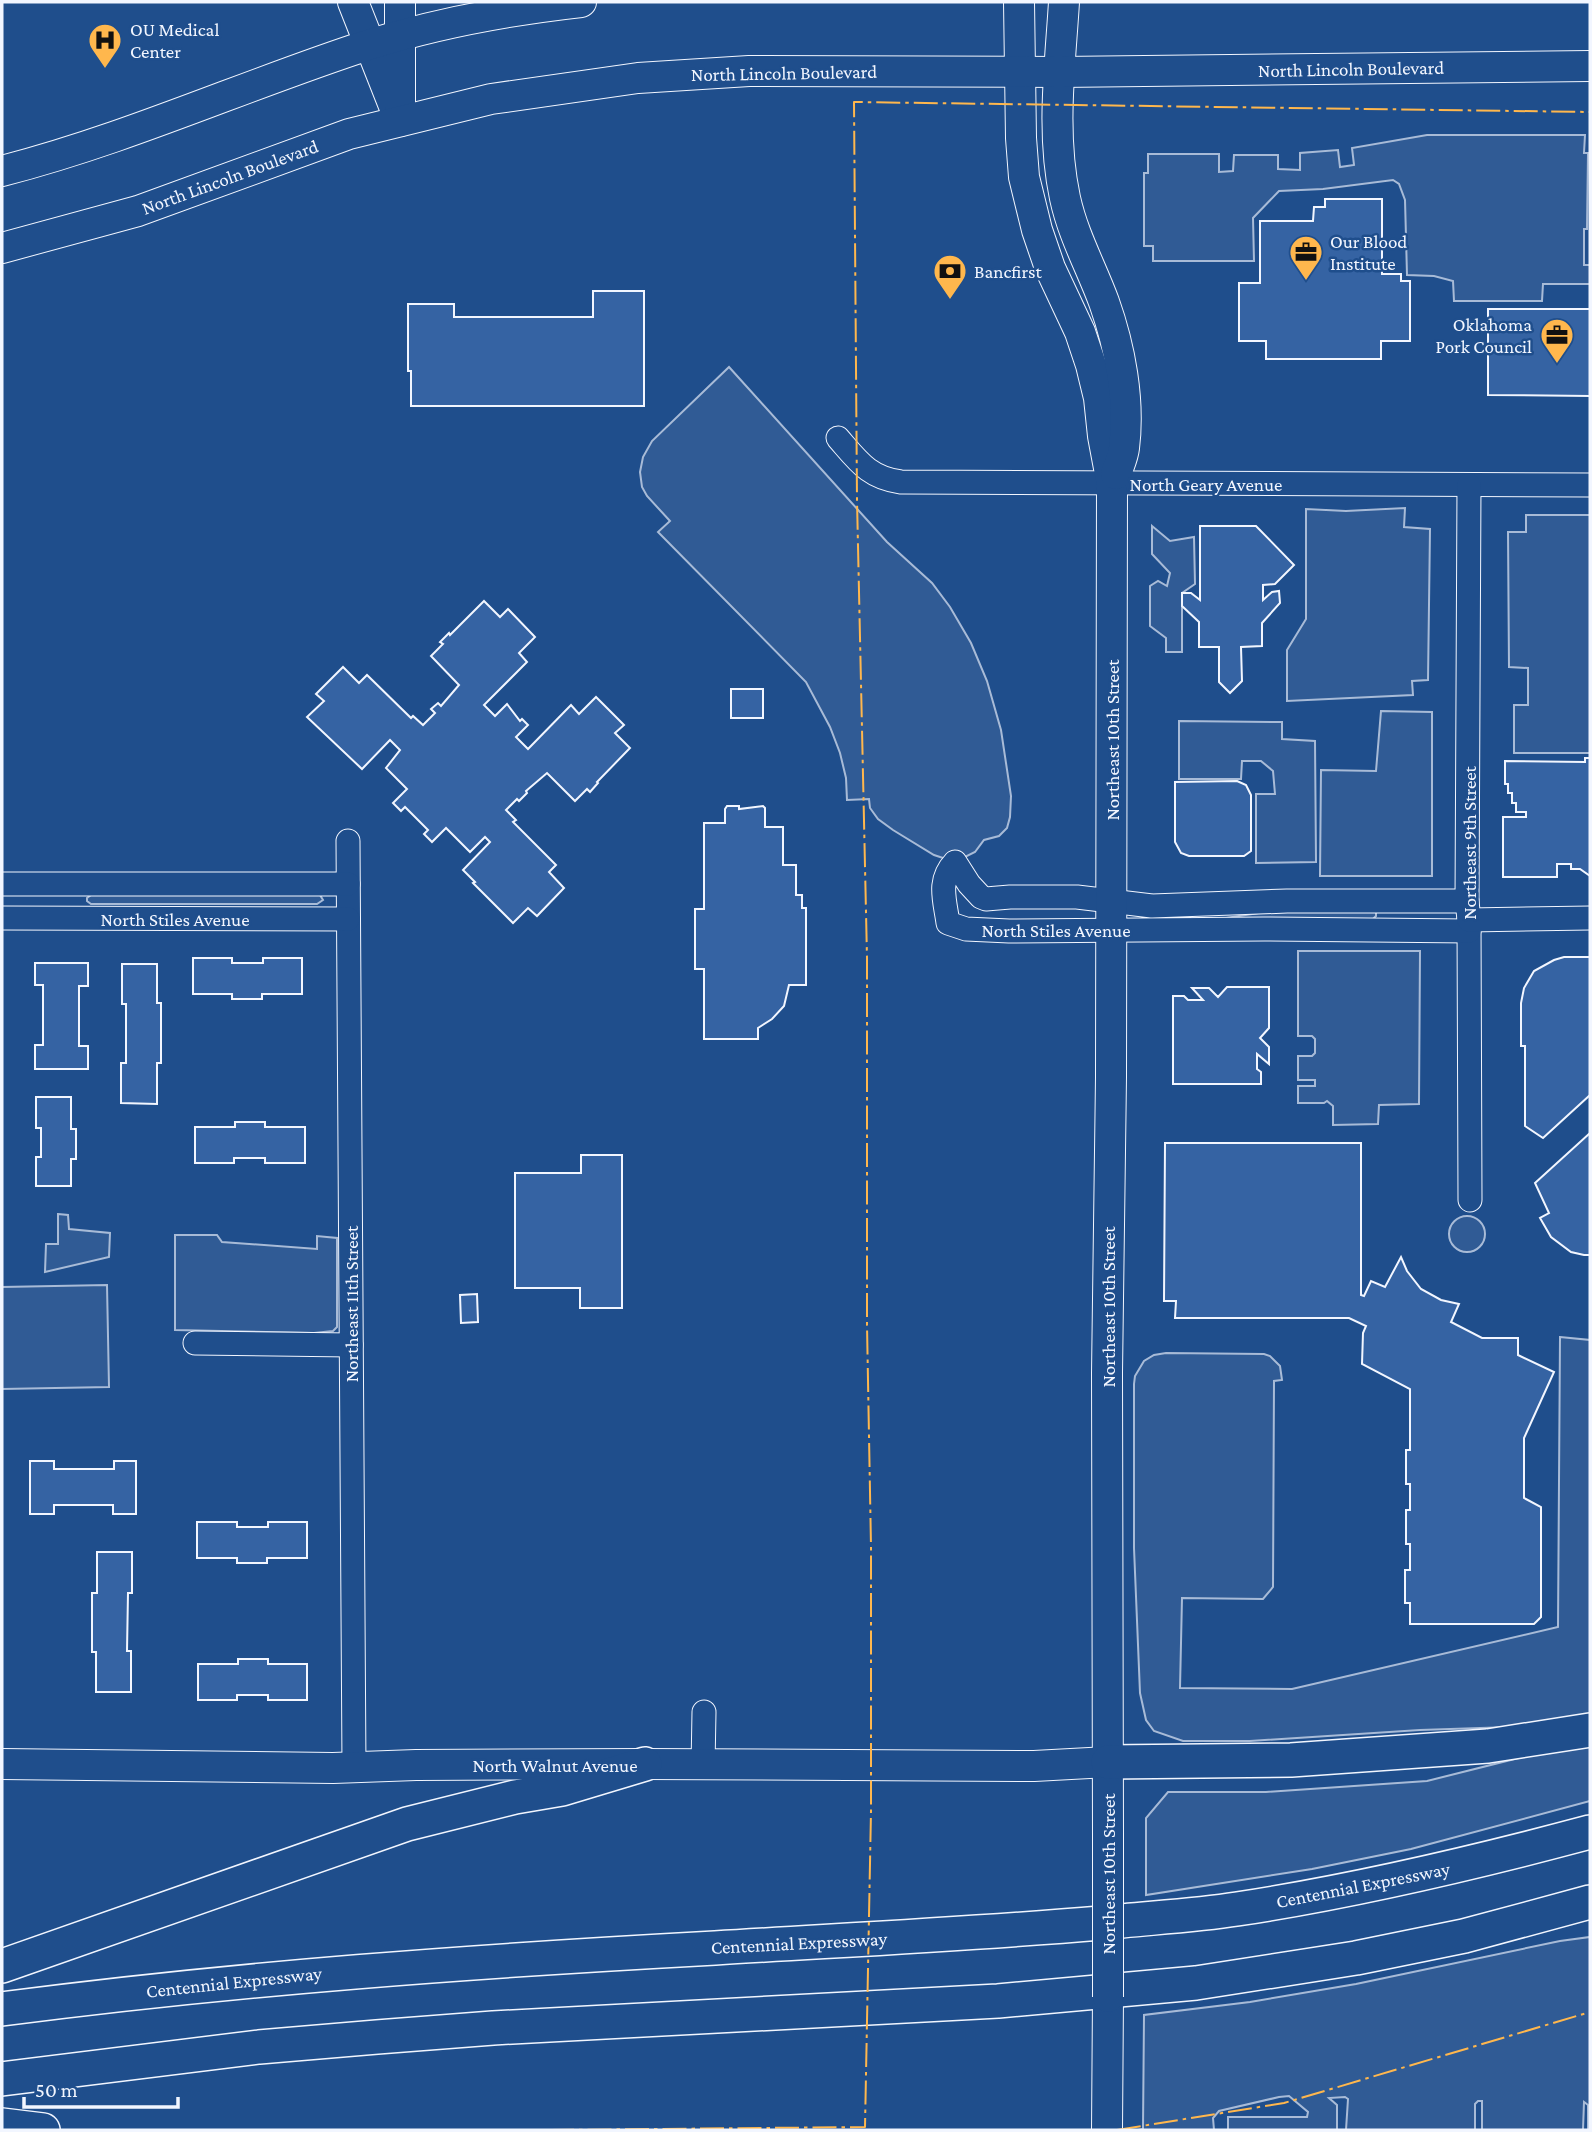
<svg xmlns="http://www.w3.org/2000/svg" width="1592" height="2132" font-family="'Crimson Pro',serif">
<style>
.built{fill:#305b95;stroke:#a8bbd7;stroke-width:2}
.building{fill:#3563a3;stroke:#f2f6ff;stroke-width:2}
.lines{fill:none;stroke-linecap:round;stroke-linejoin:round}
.minor-casing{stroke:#f2f6ff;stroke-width:25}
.major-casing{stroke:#f2f6ff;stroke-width:32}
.highway-casing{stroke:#f2f6ff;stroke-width:36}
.minor{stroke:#1f4e8c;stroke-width:23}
.major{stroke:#1f4e8c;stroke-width:30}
.highway{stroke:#1f4e8c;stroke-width:33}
.major-bridge-casing{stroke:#f2f6ff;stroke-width:32;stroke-linecap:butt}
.major-bridge{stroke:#1f4e8c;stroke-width:30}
.power{stroke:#ffb74d;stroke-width:2;stroke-dasharray:24 5 3.5 5;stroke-linecap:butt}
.labels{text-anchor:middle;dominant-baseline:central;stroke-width:5;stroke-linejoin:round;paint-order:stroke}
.poi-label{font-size:19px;fill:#f2f6ff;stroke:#1f4e8c;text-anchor:start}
.street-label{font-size:19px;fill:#f2f6ff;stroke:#1f4e8c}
</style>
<rect width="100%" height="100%" fill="#1f4e8c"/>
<g class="built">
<polygon points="1427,135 1585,135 1584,153 1588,153 1587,229 1584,229 1584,265 1590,265 1590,284 1543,284 1542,301 1454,301 1453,281 1434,276 1407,275 1405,200 1399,184 1393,180 1323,189 1279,191 1253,218 1254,261 1153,261 1153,246 1144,246 1144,173 1148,173 1148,154 1219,154 1219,172 1233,171 1234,155 1278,155 1278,169 1300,170 1300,153 1338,150 1340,167 1354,165 1352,148"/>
<polygon points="729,367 887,542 932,583 950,607 971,643 987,681 1001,730 1011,796 1010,817 1007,828 999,836 984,840 975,852 955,862 934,855 893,830 878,819 870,808 869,799 847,800 846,778 840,753 830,727 806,682 658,532 670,521 647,496 642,487 640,472 643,457 652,441"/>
<polygon points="1405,508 1404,527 1430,529 1428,680 1412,681 1413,695 1287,701 1287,650 1306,619 1306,509 1346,511"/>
<polygon points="1526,515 1590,515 1590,753 1514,753 1514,705 1528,705 1528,668 1509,667 1508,532 1526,532"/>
<polygon points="1152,526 1170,541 1194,537 1195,584 1182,593 1182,652 1166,652 1166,638 1150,626 1150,586 1158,581 1167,586 1170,573 1152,554"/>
<polygon points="1381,711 1432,712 1432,876 1320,876 1321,770 1376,771"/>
<polygon points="1179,721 1282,722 1282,739 1315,741 1316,862 1256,863 1256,794 1275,794 1273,771 1261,761 1242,761 1241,779 1179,779"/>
<polygon points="91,895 320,895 323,900 317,904 91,904 87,901 87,898"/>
<polygon points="1286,909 1376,912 1376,916 1372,920 1226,918"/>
<polygon points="1298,951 1420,951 1419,1104 1379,1105 1378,1124 1333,1125 1333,1106 1327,1101 1324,1103 1298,1103 1298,1086 1315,1086 1315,1080 1298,1080 1298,1056 1312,1056 1315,1053 1315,1039 1312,1036 1298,1036"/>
<polygon points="58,1214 68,1215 69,1229 110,1233 109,1257 45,1272 46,1244 58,1244"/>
<circle cx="1467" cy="1234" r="18"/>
<polygon points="175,1235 217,1235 222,1242 317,1249 317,1236 337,1238 337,1327 333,1331 314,1333 175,1330"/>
<polygon points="107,1285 109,1387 2,1389 2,1287"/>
<polygon points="1560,1337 1590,1340 1590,1719 1545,1726 1420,1730 1250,1741 1183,1741 1154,1731 1146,1720 1140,1693 1134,1548 1134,1384 1135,1376 1144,1361 1154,1355 1166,1353 1264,1354 1270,1356 1280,1366 1282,1380 1274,1381 1273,1587 1263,1599 1182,1598 1180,1688 1292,1689 1558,1627"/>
<polygon points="1590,1740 1590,1801 1411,1849 1312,1869 1146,1895 1146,1818 1168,1792 1266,1792 1427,1781"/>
<polygon points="1590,1937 1590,2130 1588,2130 1588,2105 1584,2102 1583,2130 1482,2130 1482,2101 1478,2101 1475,2104 1475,2130 1346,2130 1348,2099 1345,2097 1329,2098 1337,2105 1337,2130 1228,2130 1228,2117 1307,2117 1308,2112 1289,2096 1279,2097 1219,2111 1213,2118 1214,2130 1138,2130 1143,2129 1144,2015 1250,2002 1356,1984 1560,1941"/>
</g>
<g class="building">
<polygon points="1325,199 1382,199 1382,274 1401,274 1401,281 1410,281 1410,341 1381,341 1381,359 1266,359 1266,341 1239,341 1239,283 1260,283 1260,221 1313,221 1314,207 1325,207"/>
<polygon points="593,291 644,291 644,406 411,406 411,371 408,371 408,304 454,304 454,317 593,317"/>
<polygon points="1488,309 1590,309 1590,396 1488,395"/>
<polygon points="1200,526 1256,526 1294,565 1275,584 1263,585 1263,600 1272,592 1279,591 1280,603 1262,623 1262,646 1241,647 1242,681 1230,693 1219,682 1219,647 1199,647 1199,622 1182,606 1182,593 1191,593 1200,600"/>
<polygon points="484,601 500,617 508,609 535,637 519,653 527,662 484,705 495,716 507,704 520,721 522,719 528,725 516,737 528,749 571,705 579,714 596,697 624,725 615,733 630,748 597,782 598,783 590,792 587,789 575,801 547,773 526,791 527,793 519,801 517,799 506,810 516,820 513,822 556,865 549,872 564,888 537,916 528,908 513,923 473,883 475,882 463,870 490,842 485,837 470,852 446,828 432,842 424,834 428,830 405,807 401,811 393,803 407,789 386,768 400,750 390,740 362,769 307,717 324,701 316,694 343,667 359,683 367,675 411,718 413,716 423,725 435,713 431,709 438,703 441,706 459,685 431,656 443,644 440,642 449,633 450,635"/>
<rect x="731" y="689" width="32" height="29"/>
<polygon points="1585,758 1590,758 1590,880 1590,876 1580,869 1571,869 1571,864 1557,864 1557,877 1503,877 1503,817 1526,817 1526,812 1516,812 1516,803 1512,803 1512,793 1508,793 1508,784 1505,784 1505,761 1585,762"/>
<polygon points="1237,781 1246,785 1251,795 1251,851 1244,856 1189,856 1181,853 1175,842 1175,782"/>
<polygon points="727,806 739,806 739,809 763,806 765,808 765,827 783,827 783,865 796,865 796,895 802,895 802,908 806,908 806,985 789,985 784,1006 772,1019 758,1028 758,1039 704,1039 704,969 695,969 695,909 704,909 704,823 725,823 725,809"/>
<polygon points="1564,957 1590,957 1590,1095 1543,1138 1525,1126 1525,1046 1521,1046 1521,1003 1524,988 1534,971 1554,960"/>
<polygon points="193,958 232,958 232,963 263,963 263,958 302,958 302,994 262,994 262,999 232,999 232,994 193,994"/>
<polygon points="35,963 88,963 88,986 79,986 79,1046 88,1046 88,1069 35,1069 35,1045 43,1045 43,985 35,985"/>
<polygon points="122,964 157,964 157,1003 161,1003 161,1063 157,1063 157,1104 121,1103 121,1063 126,1063 126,1004 122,1004"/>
<polygon points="1227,987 1269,987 1269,1028 1260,1038 1269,1047 1269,1064 1257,1054 1257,1069 1261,1072 1261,1084 1173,1084 1173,996 1184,996 1188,1000 1203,1000 1192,988 1209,988 1218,997"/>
<polygon points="36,1097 71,1097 71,1129 76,1129 76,1159 71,1159 71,1186 36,1186 36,1157 41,1157 41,1128 36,1128"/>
<polygon points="235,1122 265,1122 265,1127 305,1127 305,1163 265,1163 265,1158 234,1158 234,1163 195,1163 195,1127 235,1127"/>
<polygon points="1590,1133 1590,1255 1584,1255 1571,1252 1551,1237 1540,1218 1549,1213 1535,1183"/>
<polygon points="1165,1143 1361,1143 1361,1295 1364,1296 1371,1281 1385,1287 1401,1257 1407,1271 1421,1289 1441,1300 1459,1304 1451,1322 1482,1338 1518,1338 1518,1355 1554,1372 1524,1438 1524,1498 1541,1507 1541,1617 1534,1624 1410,1624 1410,1603 1405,1603 1405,1570 1410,1570 1410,1544 1406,1544 1406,1510 1410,1510 1410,1484 1406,1484 1406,1450 1410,1450 1410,1389 1362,1364 1363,1333 1366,1326 1349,1318 1175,1318 1176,1301 1164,1301"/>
<polygon points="581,1155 622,1155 622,1308 580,1308 580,1288 515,1288 515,1173 581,1173"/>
<polygon points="477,1294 478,1322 461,1323 460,1295"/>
<polygon points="30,1461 54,1461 54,1469 114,1469 114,1461 136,1461 136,1514 113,1514 113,1505 54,1505 54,1514 30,1514"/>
<polygon points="197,1522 237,1522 237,1527 268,1527 268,1522 307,1522 307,1558 267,1558 267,1563 237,1563 237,1558 197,1558"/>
<polygon points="97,1552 132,1552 132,1593 128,1593 127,1651 131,1651 131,1692 96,1692 96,1652 92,1652 92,1593 97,1593"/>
<polygon points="238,1659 268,1659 268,1664 307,1664 307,1700 268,1700 268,1695 237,1695 237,1700 198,1700 198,1664 238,1664"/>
</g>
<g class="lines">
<defs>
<g id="minor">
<path d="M838 438C858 461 869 478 901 482L1590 485"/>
<polyline points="1469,485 1467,901 1469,920 1470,1200"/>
<polyline points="348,841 354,1767"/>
<polyline points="2,884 348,884"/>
<path d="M1467 901H1287L1152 906 1077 897H1010L986 899 981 897 969 884 955 862C937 881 945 900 948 923L966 929 1009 931 1264 929 1469 931"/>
<polyline points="2,918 348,919"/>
<polyline points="1469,920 1590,918"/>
<polyline points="195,1343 351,1345"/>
<polyline points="703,1766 704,1712"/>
</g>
<g id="major">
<polyline points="353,2 400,121"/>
<polyline points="400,2 400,107"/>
<polyline points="1019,2 1021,138 1024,177 1037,230 1050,268 1080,332 1091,365 1099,398 1103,436 1112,484 1111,1077 1107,1373 1108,1833"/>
<path d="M1064 2C1060 67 1051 133 1065 198 1073 235 1091 267 1104 302 1120 347 1130 400 1124 448 1123 457 1119 465 1116 474"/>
<path d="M2 171C127 139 245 85 368 45 437 23 510 10 581 2"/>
<polyline points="2,248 138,211 349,134 491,99 638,78 749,71 1060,72 1590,66"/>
<polyline points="2,1764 333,1768 416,1765 645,1764 1034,1766 1108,1762"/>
<polyline points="1107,2130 1108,1997"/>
</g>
<g id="highway">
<polyline points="1108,1762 1291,1760 1488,1746 1590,1730"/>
<polyline points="2,1966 407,1824 515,1797 562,1789 645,1764"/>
<path d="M2 2009C239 1978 476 1961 715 1948 844 1940 972 1934 1101 1923 1146 1918 1192 1916 1237 1909 1356 1891 1474 1863 1590 1832"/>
<polyline points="2,2079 259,2047 377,2037 493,2028 998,2001 1196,1983 1356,1958 1464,1936 1590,1902"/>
<polyline points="2,2125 43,2130"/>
</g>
</defs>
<use href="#minor" class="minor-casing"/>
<use href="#major" class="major-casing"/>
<use href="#highway" class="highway-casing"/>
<use href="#minor" class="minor"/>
<use href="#major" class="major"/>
<use href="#highway" class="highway"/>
<defs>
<polyline id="major-bridge" points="1108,1997 1108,1833"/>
</defs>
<use href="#major-bridge" class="major-bridge-casing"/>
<use href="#major-bridge" class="major-bridge"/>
<g class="power">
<polyline points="550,2130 865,2127 871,1811 871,1547 867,1325 867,958 857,500 854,102 1590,112"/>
<polyline points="1117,2130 1284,2103 1590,2012"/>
</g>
</g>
<defs>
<symbol id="hospital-pin" viewBox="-11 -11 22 30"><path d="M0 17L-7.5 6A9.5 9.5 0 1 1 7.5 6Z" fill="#ffb74d" stroke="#1f4e8c"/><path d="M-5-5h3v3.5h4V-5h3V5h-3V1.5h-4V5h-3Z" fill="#111"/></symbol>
<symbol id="office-pin" viewBox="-11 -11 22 30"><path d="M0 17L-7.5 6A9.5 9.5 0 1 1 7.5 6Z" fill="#ffb74d" stroke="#1f4e8c"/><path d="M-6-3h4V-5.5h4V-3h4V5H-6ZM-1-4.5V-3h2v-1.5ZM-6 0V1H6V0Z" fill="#111"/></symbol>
<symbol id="bank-pin" viewBox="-11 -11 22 30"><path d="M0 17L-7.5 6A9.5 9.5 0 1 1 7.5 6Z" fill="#ffb74d" stroke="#1f4e8c"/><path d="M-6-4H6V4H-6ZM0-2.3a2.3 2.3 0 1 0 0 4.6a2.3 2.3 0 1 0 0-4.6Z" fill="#111"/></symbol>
</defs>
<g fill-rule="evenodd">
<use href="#hospital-pin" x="86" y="21" width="38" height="52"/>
<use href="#office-pin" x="1287" y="233" width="38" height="52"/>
<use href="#bank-pin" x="931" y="252" width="38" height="52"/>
<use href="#office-pin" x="1538" y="316" width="38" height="52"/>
</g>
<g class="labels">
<g class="poi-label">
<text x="130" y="29">OU Medical<tspan x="130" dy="22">Center</tspan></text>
<text x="1330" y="241">Our Blood<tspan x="1330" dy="22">Institute</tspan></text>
<text x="974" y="271">Bancfirst</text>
<text x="1532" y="324" text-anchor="end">Oklahoma<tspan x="1532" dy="22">Pork Council</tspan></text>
</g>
<g class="street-label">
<text transform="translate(1351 69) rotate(-1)">North Lincoln Boulevard</text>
<text transform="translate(784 73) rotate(-1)">North Lincoln Boulevard</text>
<text transform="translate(230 177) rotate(-20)">North Lincoln Boulevard</text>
<text x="1206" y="484">North Geary Avenue</text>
<text transform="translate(1112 740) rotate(-90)">Northeast 10th Street</text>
<text transform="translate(1469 843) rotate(-90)">Northeast 9th Street</text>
<text x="175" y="919">North Stiles Avenue</text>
<text x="1056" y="930">North Stiles Avenue</text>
<text transform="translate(351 1304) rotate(-90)">Northeast 11th Street</text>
<text transform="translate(1108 1307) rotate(-90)">Northeast 10th Street</text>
<text x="555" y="1765">North Walnut Avenue</text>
<text transform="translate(1108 1874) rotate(-90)">Northeast 10th Street</text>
<text transform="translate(1363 1885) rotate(-11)">Centennial Expressway</text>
<text transform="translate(799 1943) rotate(-3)">Centennial Expressway</text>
<text transform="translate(234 1982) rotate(-6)">Centennial Expressway</text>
</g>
</g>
<rect width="1592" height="2132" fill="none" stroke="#f2f6ff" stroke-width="7"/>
<path d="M24 2097v10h154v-10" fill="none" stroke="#f2f6ff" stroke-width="3.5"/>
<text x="35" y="2097" font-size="21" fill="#f2f6ff" stroke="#1f4e8c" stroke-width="5" paint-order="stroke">50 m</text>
</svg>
